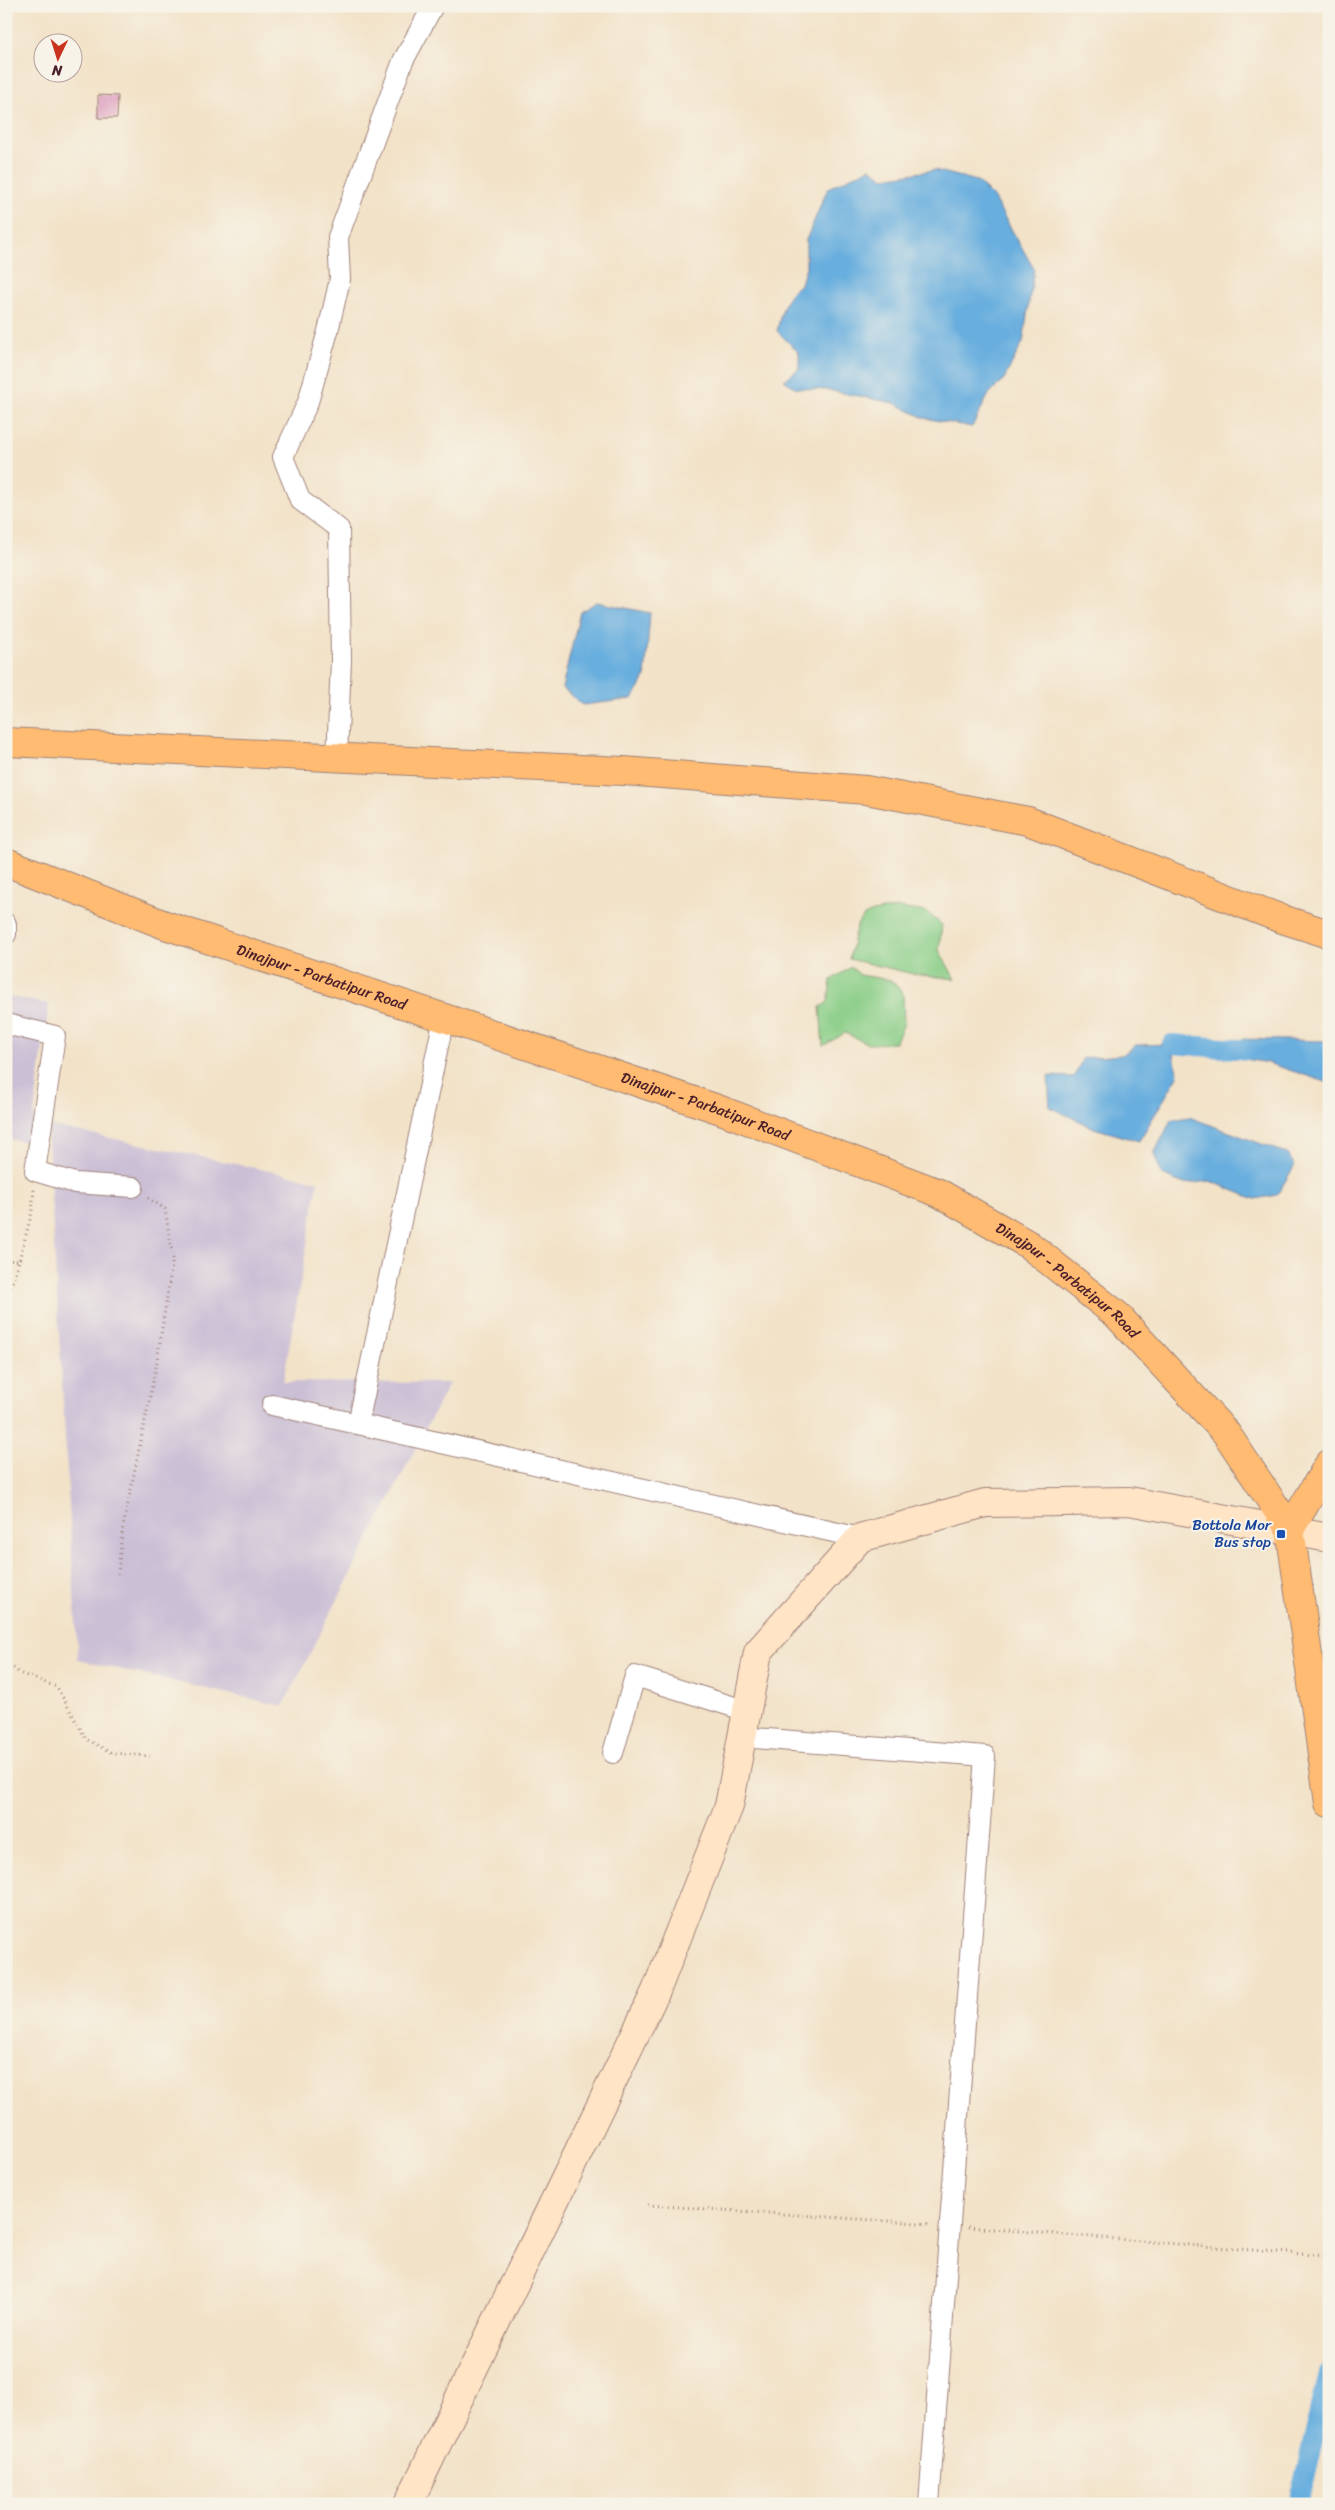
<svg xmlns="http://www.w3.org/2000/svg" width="1335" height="2510" font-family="Sriracha,sans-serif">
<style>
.industrial{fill:#cbbfd5}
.green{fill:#8ace87;stroke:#6a7659}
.water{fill:#68aede;stroke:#596684}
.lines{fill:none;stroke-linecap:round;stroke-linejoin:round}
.canal{stroke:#68aede;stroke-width:20}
.building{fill:#de9fbf}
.street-casing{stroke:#9e8079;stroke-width:22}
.secondary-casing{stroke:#9e8079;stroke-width:30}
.primary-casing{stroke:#9e8079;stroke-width:30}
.path{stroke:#9e8079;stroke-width:3;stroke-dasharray:1 4;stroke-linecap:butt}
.street{stroke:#fff;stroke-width:20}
.secondary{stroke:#ffe4c6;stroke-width:28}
.primary{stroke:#febb71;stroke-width:28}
.transit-dot{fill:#1a4fb4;stroke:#f7f3e8;stroke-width:2}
.labels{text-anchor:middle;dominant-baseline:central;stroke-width:4;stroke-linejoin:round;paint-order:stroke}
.street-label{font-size:15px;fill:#4a1f2b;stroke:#f7f3e8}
.transit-label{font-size:15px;fill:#164399;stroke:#f7f3e8;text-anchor:end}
</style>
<rect width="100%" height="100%" fill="#f7f3e8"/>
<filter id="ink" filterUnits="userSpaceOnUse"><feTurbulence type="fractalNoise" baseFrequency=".02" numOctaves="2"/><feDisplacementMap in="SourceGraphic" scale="10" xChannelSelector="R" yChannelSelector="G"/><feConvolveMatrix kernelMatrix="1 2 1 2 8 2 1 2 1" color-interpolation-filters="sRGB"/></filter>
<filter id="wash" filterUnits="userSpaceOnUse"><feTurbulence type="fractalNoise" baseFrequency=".0096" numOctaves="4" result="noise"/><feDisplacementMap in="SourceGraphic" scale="20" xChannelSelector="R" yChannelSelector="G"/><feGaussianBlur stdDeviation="1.12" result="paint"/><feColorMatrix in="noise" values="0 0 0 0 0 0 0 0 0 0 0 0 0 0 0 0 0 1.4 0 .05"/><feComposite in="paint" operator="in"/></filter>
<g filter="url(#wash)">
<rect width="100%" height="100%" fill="#f2e2c7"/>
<g class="industrial">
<polygon points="6,996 49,1004 30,1142 6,1139"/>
<polygon points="47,1125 318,1181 283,1382 449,1383 283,1706 78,1660"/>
</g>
<g class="green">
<path d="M899 908 927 912 942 925 939 950 955 979 913 974 849 959C859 917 853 913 899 908Z"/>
<polygon points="851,967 860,975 891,980 903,993 904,1024 895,1043 868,1044 845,1033 823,1046 820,1007 828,1002 831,980"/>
</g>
<g class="water">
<path d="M870 168 884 178 935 170 977 181 993 197 1034 269 1023 342 1004 379 989 394 972 427 924 418 894 403 827 390 796 388 784 380 799 369V353L777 331C781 313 785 294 801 284L806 267V240L828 188Z"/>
<polygon points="597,602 650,613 645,678 632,699 583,705 562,688 580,612"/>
<polygon points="1242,1039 1329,1041 1329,1083 1268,1063 1233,1057"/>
<polygon points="1172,1044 1178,1076 1139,1141 1094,1128 1050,1107 1048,1076 1074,1077 1083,1058 1122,1055 1136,1045"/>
<polygon points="1189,1117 1286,1153 1295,1165 1277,1195 1255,1199 1210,1181 1184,1184 1162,1175 1154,1154 1171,1120"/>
</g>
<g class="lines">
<g class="canal">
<polyline points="1172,1044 1264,1051"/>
<polyline points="1298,2504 1329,2373"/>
</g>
</g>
<g id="blocks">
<polygon class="building" points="98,95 118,96 117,118 98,118"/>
</g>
</g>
<g filter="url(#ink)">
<use href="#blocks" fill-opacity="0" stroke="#9e8079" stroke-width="1"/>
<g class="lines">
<defs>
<g id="street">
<polyline points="337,758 341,660 339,529 300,500 283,457 308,402 328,331 340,279 338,237 403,61 433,6"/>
<polyline points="6,924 6,934"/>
<polyline points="444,1018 358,1424 860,1538"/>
<polyline points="6,1024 55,1036 35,1171 75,1183 133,1187"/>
<polyline points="272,1405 358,1424"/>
<polyline points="742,1737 985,1756 929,2504"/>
<polyline points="613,1753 635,1676 747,1711"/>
</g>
<polyline id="secondary" points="408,2504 656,1991 729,1806 758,1652 860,1538 985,1503 1129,1501 1329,1538"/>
<g id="primary">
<polyline points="6,742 624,771 866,790 1028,821 1282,919 1329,934"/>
<path id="s1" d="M6 862 165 925 718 1109 939 1193 1029 1245 1117 1315 1226 1433 1290 1529 1329 1803"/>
<polyline points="1290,1529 1329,1464"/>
</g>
</defs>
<use href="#street" class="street-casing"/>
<use href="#secondary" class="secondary-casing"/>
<use href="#primary" class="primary-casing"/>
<g class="path">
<polyline points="6,1260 19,1261 32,1212 34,1189"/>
<polyline points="6,1301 19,1261"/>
<polyline points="118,1574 122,1532 156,1367 173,1258 165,1209 148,1198"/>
<polyline points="6,1661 19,1673 57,1687 86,1739 112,1753 150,1756"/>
<polyline points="648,2205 932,2224"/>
<polyline points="968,2227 1326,2256"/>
</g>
<use href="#street" class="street"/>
<use href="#secondary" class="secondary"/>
<use href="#primary" class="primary"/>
</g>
</g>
<rect class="transit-dot" x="1276" y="1529" width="10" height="10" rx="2.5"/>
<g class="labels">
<g class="street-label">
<text stroke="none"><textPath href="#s1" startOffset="336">Dinajpur - Parbatipur Road</textPath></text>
<text stroke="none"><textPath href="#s1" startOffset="741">Dinajpur - Parbatipur Road</textPath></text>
<text stroke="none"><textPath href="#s1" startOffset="1146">Dinajpur - Parbatipur Road</textPath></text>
</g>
<g class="transit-label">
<text x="1271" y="1525">Bottola Mor<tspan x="1271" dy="17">Bus stop</tspan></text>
</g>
</g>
<rect width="1335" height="2510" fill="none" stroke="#f7f3e8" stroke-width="25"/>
<g transform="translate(58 58) rotate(184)"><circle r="24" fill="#f7f3e8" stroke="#b29e9c"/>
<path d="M0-4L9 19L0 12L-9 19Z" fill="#c8321e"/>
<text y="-8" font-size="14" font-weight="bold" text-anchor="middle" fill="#4a1f2b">N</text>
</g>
</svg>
